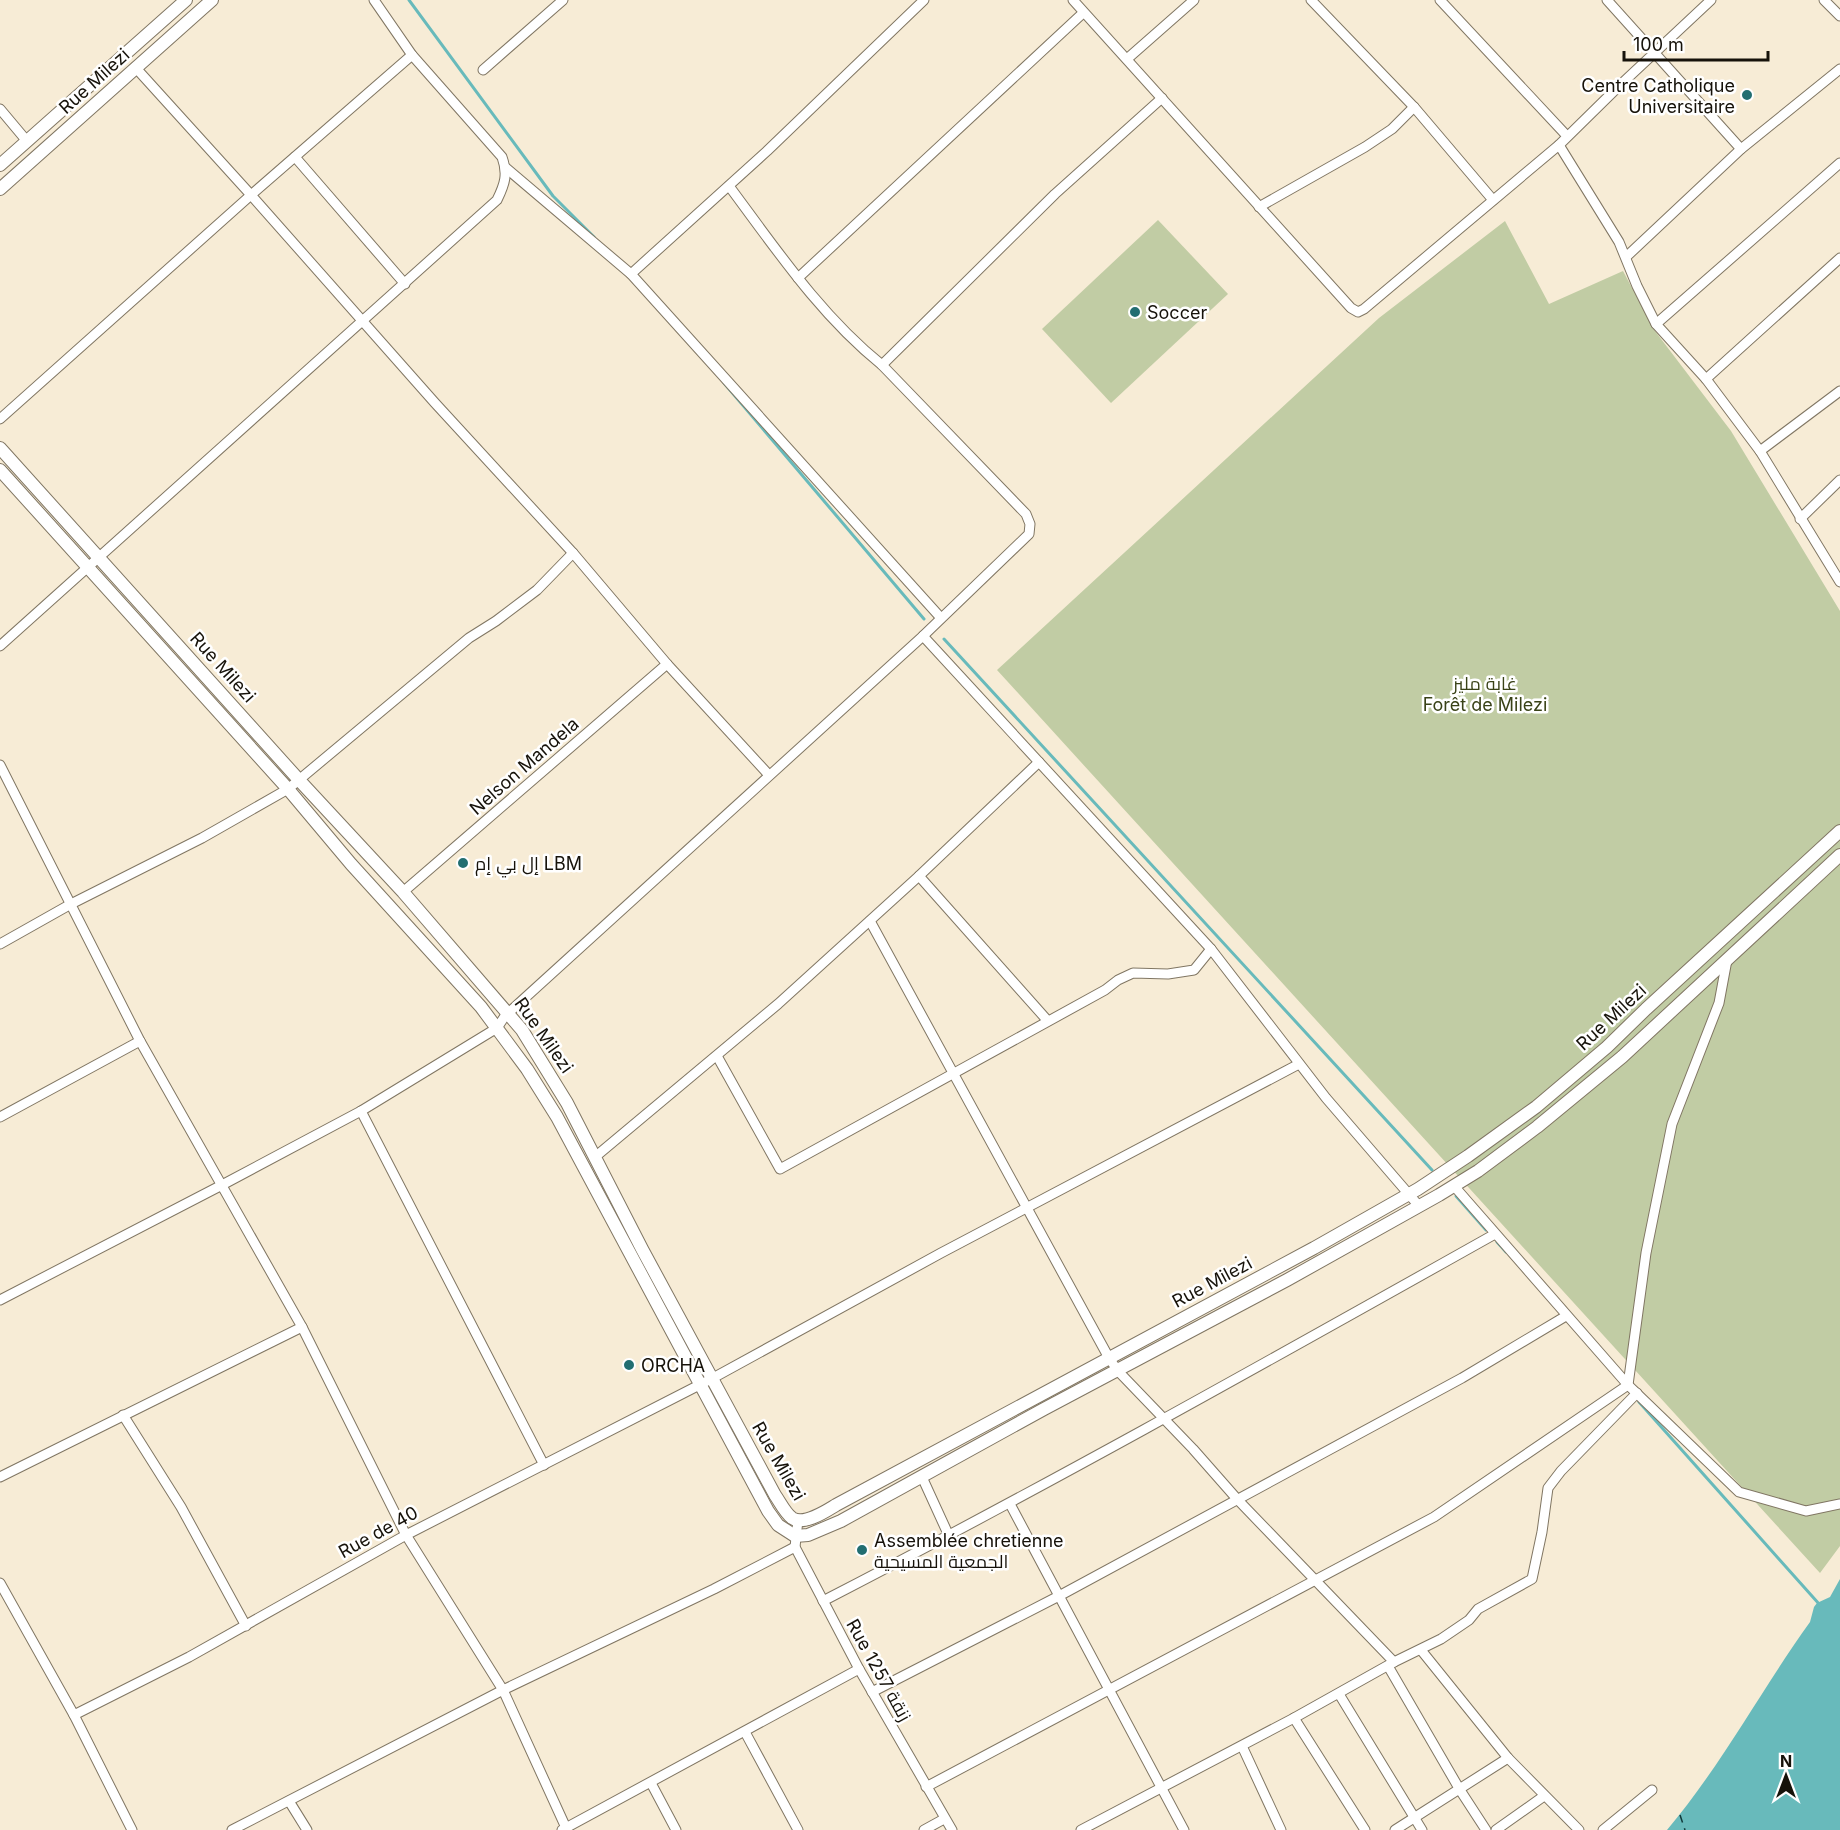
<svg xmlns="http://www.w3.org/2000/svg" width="1840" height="1830" font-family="Inter,Cairo,sans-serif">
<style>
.green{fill:#c1cca4}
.water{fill:#68babb}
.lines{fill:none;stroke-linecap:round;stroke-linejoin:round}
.stream{stroke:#68babb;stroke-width:3}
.ferry{stroke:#11393a;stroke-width:1.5;stroke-dasharray:8 6;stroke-linecap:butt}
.minor-casing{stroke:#807663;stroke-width:11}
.tertiary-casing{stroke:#807663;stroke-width:14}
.minor{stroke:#fff;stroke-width:9}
.tertiary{stroke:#fff;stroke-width:12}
.poi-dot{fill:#226e71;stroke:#fff;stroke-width:2}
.labels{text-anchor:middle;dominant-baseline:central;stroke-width:5;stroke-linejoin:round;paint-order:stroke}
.street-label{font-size:18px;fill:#16120a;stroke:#fff}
.poi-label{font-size:18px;fill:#16120a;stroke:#fff;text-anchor:start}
.park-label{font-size:18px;fill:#394217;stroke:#fff}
</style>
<rect width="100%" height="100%" fill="#f7ecd6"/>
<g class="green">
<polygon points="1158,220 1228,294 1111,403 1042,329"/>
<polygon points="1505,221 1549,304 1623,271 1655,331 1731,431 1840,611 1840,1546 1820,1573 997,670 1379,318"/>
</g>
<path class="water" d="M1840 1579V1830H1667C1721 1766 1761 1690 1810 1622L1814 1607 1817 1603 1830 1597Z"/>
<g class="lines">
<g class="stream">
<polyline points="409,0 553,196 594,237"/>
<polyline points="724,383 924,619"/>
<polyline points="944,639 1432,1170"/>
<polyline points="1456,1196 1486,1230"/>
<polyline points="1497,1242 1506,1252"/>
<polyline points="1639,1402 1820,1605"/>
</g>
<polyline class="ferry" points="1680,1815 1685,1830"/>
<defs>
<g id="minor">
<polyline points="1073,0 1351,308 1358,312 1364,309 1559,145 1617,88 1711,0"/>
<polyline points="1311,0 1414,107 1493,200"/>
<polyline points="1440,0 1567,136"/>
<polyline points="1607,0 1741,149"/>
<polyline points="1824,0 1840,16"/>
<polyline points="1127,59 1194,0"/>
<polyline points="135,67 251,195 435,403 573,553 667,664 769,775"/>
<polyline points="483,70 563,0"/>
<polyline points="0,109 26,140"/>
<polyline points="1559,145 1619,242 1637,286 1656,324 1706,379 1760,451 1840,582"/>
<polyline points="295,157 405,284"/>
<polyline points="506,168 631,274 941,618"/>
<polyline points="1259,207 1365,147 1392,129 1414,107"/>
<polyline points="1626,257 1741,149 1840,69"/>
<polyline points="631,274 767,151 924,0"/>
<polyline points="798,278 1083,13"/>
<polyline points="1656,324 1840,163"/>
<polyline points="882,365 1055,194 1162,98"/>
<polyline points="1706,379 1840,258"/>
<polyline points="0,419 251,195 412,55"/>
<polyline points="1760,451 1840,391"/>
<polyline points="1800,519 1840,480"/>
<polyline points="923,636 1211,949 1326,1098 1419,1206"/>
<path d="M0 646C165 497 332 350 497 200 505 184 508 174 502 157L412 55 374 0"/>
<polyline points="0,765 140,1041 302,1327 406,1535 503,1690 567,1830"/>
<polyline points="919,876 1047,1020"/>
<polyline points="403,892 667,664"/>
<polyline points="870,921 1109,1358 1118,1371 1193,1449 1237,1499 1394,1662"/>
<polyline points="0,944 71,904 202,838 288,789 469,638 496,621 537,590 573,553"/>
<polyline points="717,1056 780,1169 1105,990 1118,980 1133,973 1168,974 1194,970 1211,949"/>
<polyline points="361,1111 544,1465"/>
<polyline points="0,1117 140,1041"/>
<polyline points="595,1157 778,1004 919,876 1039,762"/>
<polyline points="1454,1186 1628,1385 1739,1492 1806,1511 1840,1504"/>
<path d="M0 1300 222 1185 361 1111 497 1028 505 1016 923 636 1029 534 1030 524 1026 514 882 365C820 315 776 249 729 186"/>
<polyline points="123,1415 181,1507 246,1626"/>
<polyline points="0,1477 302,1327"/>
<polyline points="922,1477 949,1536"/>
<polyline points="1010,1504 1184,1830"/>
<polyline points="798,1520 795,1547 859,1669 952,1830"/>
<polyline points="0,1583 74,1715 132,1830"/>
<path d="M823 1601C1050 1484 1272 1359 1495 1234"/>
<polyline points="1421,1650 1508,1758 1579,1830"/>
<polyline points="1388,1666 1460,1790 1486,1830"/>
<polyline points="872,1692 1059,1596 1462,1378 1566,1316"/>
<polyline points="1339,1694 1422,1830"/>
<polyline points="74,1715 189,1657 406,1535 713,1378 941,1253 1299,1064"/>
<polyline points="1294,1718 1365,1830"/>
<polyline points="745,1732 798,1830"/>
<polyline points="1242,1746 1281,1830"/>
<polyline points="651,1783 676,1830"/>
<polyline points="926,1787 1434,1517 1628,1385 1646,1253 1672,1124 1719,1003 1727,960"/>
<polyline points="289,1801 307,1830"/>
<polyline points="232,1830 503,1690 714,1589 795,1547"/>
<polyline points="562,1830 859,1669"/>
<polyline points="924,1830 944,1819"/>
<polyline points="1081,1830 1294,1718 1394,1662 1441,1639 1469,1620 1478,1609 1532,1579 1542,1532 1548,1488 1561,1471 1637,1393"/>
<polyline points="1395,1830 1508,1758"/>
<polyline points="1496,1830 1544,1796"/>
<polyline points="1603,1830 1652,1790"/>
</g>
<g id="tertiary">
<polyline points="0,165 186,0"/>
<polyline points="0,189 212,0"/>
<path d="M0 448 299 780 403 892 522 1030 567 1103 642 1249 775 1495C780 1502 785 1513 792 1518 804 1526 826 1511 836 1505L1314 1248 1418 1189 1468 1156 1536 1107 1607 1047 1646 1009 1840 831"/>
<polyline points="0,470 288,789 351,864 481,1007 527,1069 557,1117 768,1511 778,1525 795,1536 808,1535 841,1521 1044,1409 1287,1280 1439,1195 1478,1171 1537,1127 1622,1057 1840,855"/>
</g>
</defs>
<use href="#minor" class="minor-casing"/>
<use href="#tertiary" class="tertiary-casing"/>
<use href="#minor" class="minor"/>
<use href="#tertiary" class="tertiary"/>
</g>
<g class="poi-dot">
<circle cx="1747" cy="95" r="6"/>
<circle cx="1135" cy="312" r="6"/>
<circle cx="463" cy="863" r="6"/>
<circle cx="629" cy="1365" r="6"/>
<circle cx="862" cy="1550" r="6"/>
</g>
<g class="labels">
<g class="street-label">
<text transform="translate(94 81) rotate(-42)">Rue Milezi</text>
<text transform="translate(223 667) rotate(48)">Rue Milezi</text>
<text transform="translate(524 766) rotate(-41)">Nelson Mandela</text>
<text transform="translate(1611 1017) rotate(-43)">Rue Milezi</text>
<text transform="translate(544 1035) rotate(55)">Rue Milezi</text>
<text transform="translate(1212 1282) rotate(-28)">Rue Milezi</text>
<text transform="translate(779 1461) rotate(60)">Rue Milezi</text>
<text transform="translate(378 1532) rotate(-29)">Rue de 40</text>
<text transform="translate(879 1670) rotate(61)">Rue 1257 زنقة</text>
</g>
<g class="poi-label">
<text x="1735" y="85" text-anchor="end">Centre Catholique<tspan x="1735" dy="21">Universitaire</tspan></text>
<text x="1147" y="312">Soccer</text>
<text x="475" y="863">إل بي إم LBM</text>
<text x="641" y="1365">ORCHA</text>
<text x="874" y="1540">Assemblée chretienne<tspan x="874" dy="21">الجمعية المسيحية</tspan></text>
</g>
<g class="park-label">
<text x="1485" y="683">غابة مليز<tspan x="1485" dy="21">Forêt de Milezi</tspan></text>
</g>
</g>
<g transform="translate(1786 1776)" stroke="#ffffff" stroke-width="4.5" paint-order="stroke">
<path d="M0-4.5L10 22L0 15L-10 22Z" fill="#16120a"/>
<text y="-9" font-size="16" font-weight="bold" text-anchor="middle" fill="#16120a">N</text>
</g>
<path d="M1624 51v9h144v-9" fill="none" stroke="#16120a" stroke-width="3"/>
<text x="1633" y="51" font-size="18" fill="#16120a" stroke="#ffffff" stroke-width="4.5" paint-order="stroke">100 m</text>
</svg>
